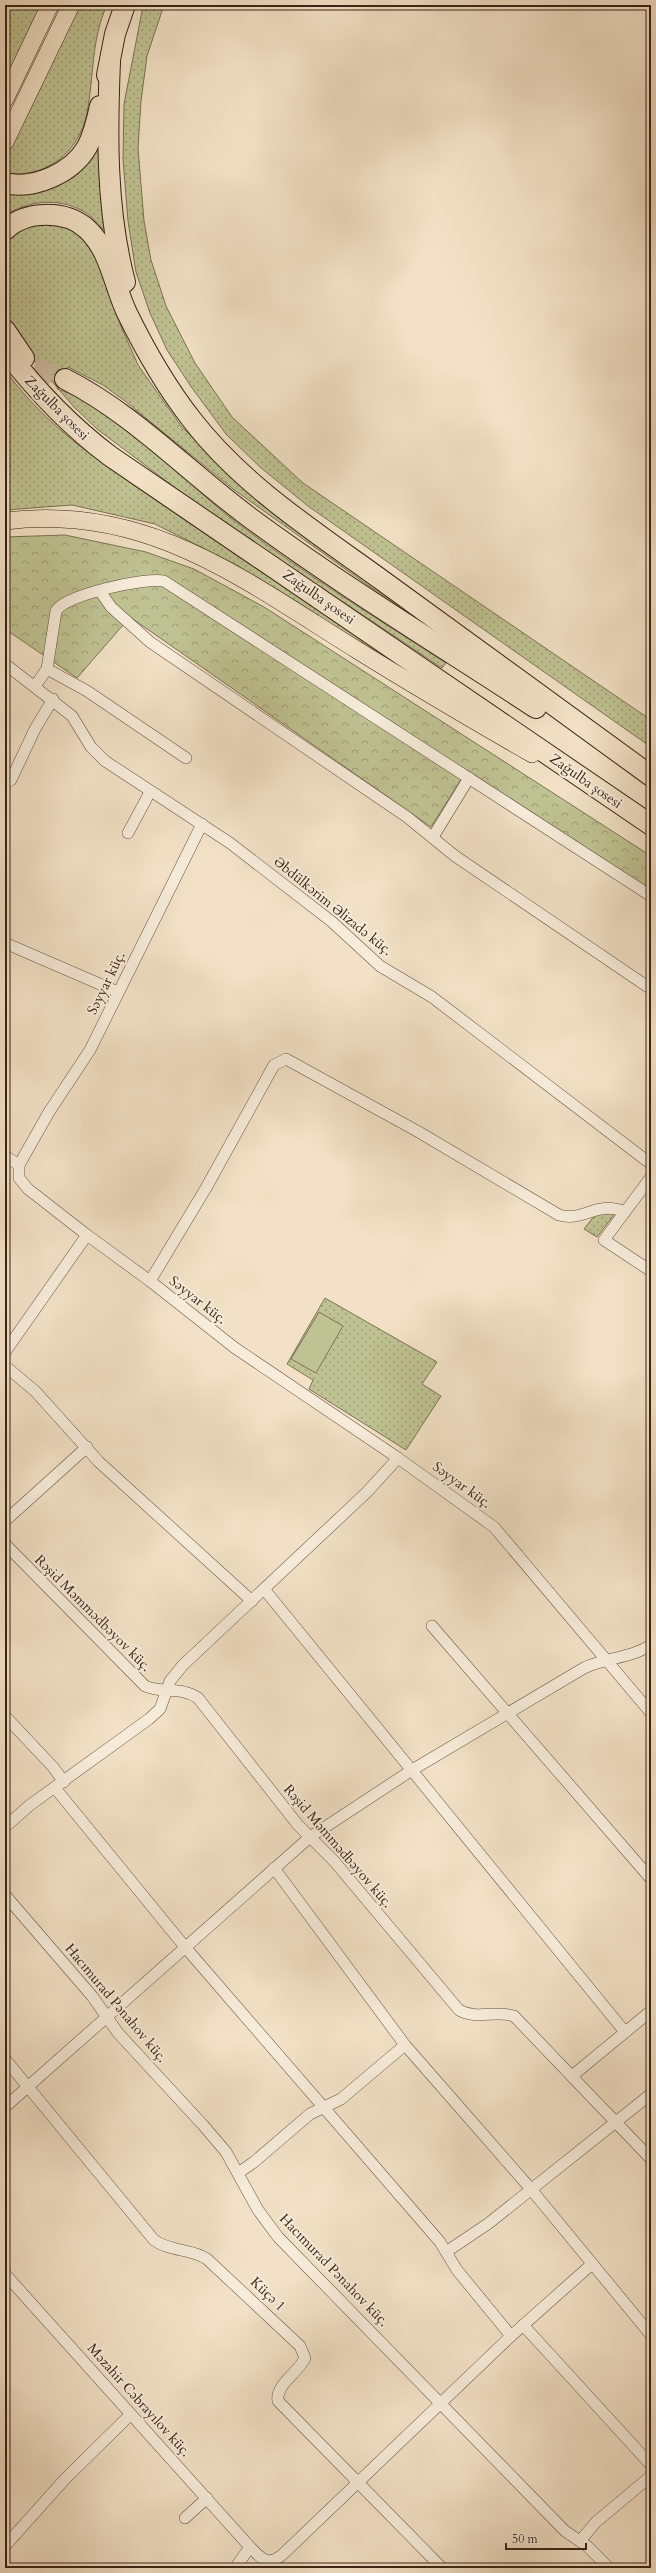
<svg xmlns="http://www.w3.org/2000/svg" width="656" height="2573" font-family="Cardo,serif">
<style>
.green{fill:url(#green-dots);stroke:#7c7353}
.forest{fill:url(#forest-crowns);stroke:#7c7353}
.pitch{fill:#bfc292;stroke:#7c7353}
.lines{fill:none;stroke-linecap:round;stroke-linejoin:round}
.highway-tunnel{stroke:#cdbba2;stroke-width:20;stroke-dasharray:20 10;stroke-linecap:butt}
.street-casing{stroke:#665340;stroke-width:12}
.primary-casing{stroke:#382414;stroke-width:18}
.highway-casing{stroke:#382414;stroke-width:22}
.street{stroke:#f7ecda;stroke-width:11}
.primary{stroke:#f2e1c6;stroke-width:17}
.highway{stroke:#f2e1c6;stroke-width:20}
.labels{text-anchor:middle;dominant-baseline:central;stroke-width:4;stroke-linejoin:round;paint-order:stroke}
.street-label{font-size:14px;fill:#382414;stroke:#f7ecda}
</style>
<defs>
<pattern id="green-dots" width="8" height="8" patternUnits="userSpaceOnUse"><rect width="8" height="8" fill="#bfc292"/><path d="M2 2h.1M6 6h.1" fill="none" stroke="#9c9d76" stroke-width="1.8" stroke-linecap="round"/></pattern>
<pattern id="forest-crowns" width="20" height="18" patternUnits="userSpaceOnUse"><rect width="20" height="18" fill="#bfc292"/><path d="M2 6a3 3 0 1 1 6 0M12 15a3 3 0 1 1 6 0" fill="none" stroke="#9c9d76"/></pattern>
</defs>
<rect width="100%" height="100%" fill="#f2e1c6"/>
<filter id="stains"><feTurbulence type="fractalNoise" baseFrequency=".005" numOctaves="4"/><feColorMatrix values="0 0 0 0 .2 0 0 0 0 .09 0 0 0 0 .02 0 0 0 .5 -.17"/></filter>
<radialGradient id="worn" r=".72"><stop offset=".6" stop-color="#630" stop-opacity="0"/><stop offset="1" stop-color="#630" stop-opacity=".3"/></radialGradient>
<g class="green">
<polygon points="5,5 42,5 5,82"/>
<path d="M79 5H107C91 39 94 77 87 113 79 153 45 179 5 173V156Z"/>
<polygon points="164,5 147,56 141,101 138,148 144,221 151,260 166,306 195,363 232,417 303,483 651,720 651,747 308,506 260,467 226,434 192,388 167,350 150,313 136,272 128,221 123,159 124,104 143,6"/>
<path d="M98 147 106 232C99 225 91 215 83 211 57 197 29 201 5 215V191Z"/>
<path d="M30 222H58L86 236 103 263 120 324 138 365 181 426 233 478 443 634 439 636 233 489 125 401 103 385 68 367 57 389C120 407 184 483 236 522 303 573 375 617 446 663L442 668 198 505 97 429 74 407 31 357 5 321V238Z"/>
<path d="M5 370C49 431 112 470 173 512 247 563 322 612 397 662L396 664 235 564 155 524 72 505 5 510Z"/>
<polygon points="609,1212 614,1215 597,1237 584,1229 595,1215"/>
<polygon points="325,1298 437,1362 422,1384 441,1396 406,1450 309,1389 313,1380 287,1364"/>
</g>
<polygon class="forest" points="65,535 146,552 194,569 264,607 651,856 651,890 467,770 431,827 130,617 77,678 5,629 5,537"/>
<polygon class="pitch" points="319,1312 343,1326 316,1373 291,1359"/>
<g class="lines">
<polyline class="highway-tunnel" points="5,361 35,368 65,379"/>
<defs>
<g id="street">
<polyline points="100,591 111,607 150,642 407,817 455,856 651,989"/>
<polyline points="5,664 72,716 91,747 105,761 230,843 331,921 380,966 432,997 651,1164"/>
<polyline points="47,669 87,691 186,758"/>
<path d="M35 686 47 669 56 611C64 595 146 577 164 581L651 896"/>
<polyline points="5,783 11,780 35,729 53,699"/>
<polyline points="202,824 90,1050 49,1112 19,1165 19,1178 28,1189 87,1235 150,1281 235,1348 398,1458 494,1527 651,1713"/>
<polyline points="128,833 150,792"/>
<polyline points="433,837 469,778"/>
<polyline points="5,943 118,992"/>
<polyline points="5,1156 19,1165"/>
<polyline points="651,1177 604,1240 651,1271"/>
<path d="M150 1281 206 1188 274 1065 286 1059 417 1131 559 1215C586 1222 595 1200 625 1212"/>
<polyline points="5,1352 87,1235"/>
<polyline points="5,1366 35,1391 99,1462 252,1601"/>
<polyline points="5,1521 87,1447"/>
<path d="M5 1544 145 1686C163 1694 181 1686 198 1698L298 1825 334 1861 459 2010C476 2020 496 2010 514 2016L651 2159"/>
<polyline points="264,1589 625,2032"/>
<polyline points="432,1626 651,1879"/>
<polyline points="5,1716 53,1767 64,1782"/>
<polyline points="55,1788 185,1947 440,2242 457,2270 511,2336"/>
<polyline points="5,1827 30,1805 149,1719 160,1709 170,1681 183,1665 367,1492 398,1458"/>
<polyline points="274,1868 405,2045 530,2188 651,2335"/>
<polyline points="5,1895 92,1996 118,2033 203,2125 226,2152 258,2210 278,2237 565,2531 587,2546 609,2568"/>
<path d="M5 2059 154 2240C170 2252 191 2248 207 2259L300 2346 305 2358C299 2372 275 2385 278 2401L442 2568"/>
<polyline points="572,2076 651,2011"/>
<path d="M5 2107 310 1837 412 1770 584 1668C605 1658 631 1658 651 1645"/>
<polyline points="238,2173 254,2162 310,2114 341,2099 405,2045"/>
<polyline points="446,2252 489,2223 651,2094"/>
<path d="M5 2274 250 2547C261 2558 267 2567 282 2555L511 2336 592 2264"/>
<polyline points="523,2325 651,2465"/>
<polyline points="185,2518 207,2498"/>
<polyline points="580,2541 596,2522 651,2476"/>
<polyline points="5,2546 65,2479 130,2415"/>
<polyline points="235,2568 250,2547"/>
</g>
<g id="primary">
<polyline points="5,99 50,5"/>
<polyline points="5,142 71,5"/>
<path d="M5 521C147 503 244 580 357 650 415 686 473 720 532 754"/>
</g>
<g id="highway">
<path d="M110 61C107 134 106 210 125 282"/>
<polyline points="107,75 115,34 125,5"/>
<path d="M5 183C34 190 72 173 87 147 94 134 97 120 100 106"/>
<path d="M5 230C26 210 66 210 87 229 110 250 114 286 127 313 145 350 167 388 192 420 243 486 317 533 383 581 473 646 562 711 651 776"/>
<polyline points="5,330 24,358"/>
<path d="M5 350C35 389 70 426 110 456L651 825"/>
<path d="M65 379C134 414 187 471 249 517 341 585 440 645 536 708"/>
</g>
</defs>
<use href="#street" class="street-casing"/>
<use href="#primary" class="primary-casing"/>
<use href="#highway" class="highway-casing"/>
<use href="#street" class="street"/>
<use href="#primary" class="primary"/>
<use href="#highway" class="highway"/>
</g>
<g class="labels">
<g class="street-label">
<text transform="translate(57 408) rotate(45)">Zağulba şosesi</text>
<text transform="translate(319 597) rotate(35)">Zağulba şosesi</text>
<text transform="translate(586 781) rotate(35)">Zağulba şosesi</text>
<text transform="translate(333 906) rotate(39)">Əbdülkərim Əlizadə küç.</text>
<text transform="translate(106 983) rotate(-64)">Səyyar küç.</text>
<text transform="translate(198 1300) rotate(38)">Səyyar küç.</text>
<text transform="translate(462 1485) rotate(36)">Səyyar küç.</text>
<text transform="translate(93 1613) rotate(45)">Rəşid Məmmədbəyov küç.</text>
<text transform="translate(338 1846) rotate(49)">Rəşid Məmmədbəyov küç.</text>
<text transform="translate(116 2003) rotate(50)">Hacımurad Pənahov küç.</text>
<text transform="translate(334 2270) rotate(46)">Hacımurad Pənahov küç.</text>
<text transform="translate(268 2294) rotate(44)">Küçə 1</text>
<text transform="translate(139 2400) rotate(48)">Məzahir Cəbrayılov küç.</text>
</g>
</g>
<rect width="656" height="2573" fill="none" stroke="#f2e1c6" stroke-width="20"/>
<rect x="6" y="6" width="644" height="2561" fill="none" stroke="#382414" stroke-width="2"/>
<rect x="10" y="10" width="636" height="2553" fill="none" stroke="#382414"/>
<path d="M506 2543v6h80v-6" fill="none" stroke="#382414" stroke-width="2"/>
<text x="512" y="2543" font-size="12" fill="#382414" stroke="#f7ecda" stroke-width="3" paint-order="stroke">50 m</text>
<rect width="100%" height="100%" filter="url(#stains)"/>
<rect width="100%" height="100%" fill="url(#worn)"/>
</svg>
